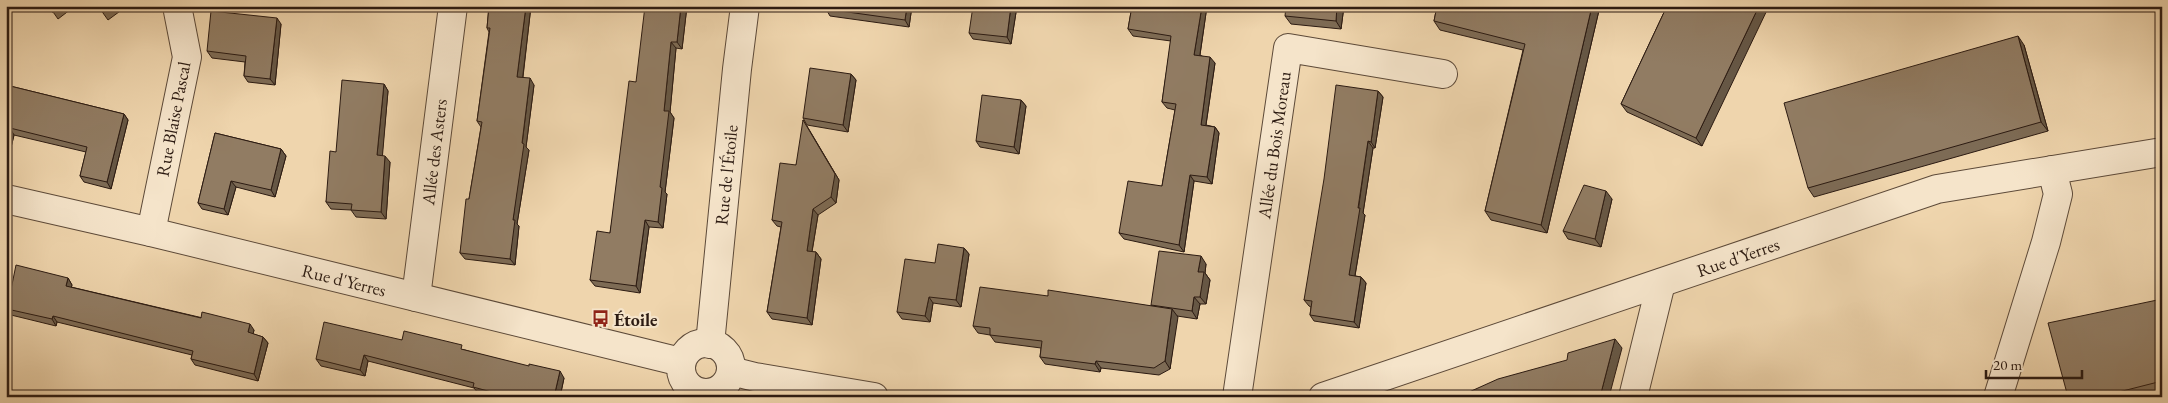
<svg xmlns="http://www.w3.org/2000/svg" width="2168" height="403" font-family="'EB Garamond',serif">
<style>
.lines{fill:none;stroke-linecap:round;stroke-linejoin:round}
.minor-casing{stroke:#5d4a39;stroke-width:30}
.minor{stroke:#f5e4ca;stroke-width:28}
.wall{fill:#7d6b55;stroke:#2c1b12}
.shaded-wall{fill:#665745;stroke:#2c1b12}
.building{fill:#917c63;stroke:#2c1b12}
.labels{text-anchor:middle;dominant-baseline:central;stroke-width:4.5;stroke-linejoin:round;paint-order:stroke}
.street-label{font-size:18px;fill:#2c1b12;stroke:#f5e4ca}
.poi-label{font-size:18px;font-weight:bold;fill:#2c1b12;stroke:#f5e4ca;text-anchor:start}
</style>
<rect width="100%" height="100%" fill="#efd5ad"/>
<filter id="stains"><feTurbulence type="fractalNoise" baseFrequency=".004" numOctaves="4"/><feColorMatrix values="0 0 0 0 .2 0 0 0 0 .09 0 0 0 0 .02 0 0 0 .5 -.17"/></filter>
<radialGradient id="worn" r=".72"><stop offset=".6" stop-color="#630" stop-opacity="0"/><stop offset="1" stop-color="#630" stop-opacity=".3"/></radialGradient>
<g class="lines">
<defs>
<g id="minor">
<polyline points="6,199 151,232 681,362"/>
<polyline points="151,232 187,57 177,6"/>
<polyline points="416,297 453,6"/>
<circle cx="706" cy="368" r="25"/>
<polyline points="710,344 737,69 745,6"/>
<polyline points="731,371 755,377 874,397"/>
<polyline points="1237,397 1288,48 1443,74"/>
<polyline points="1323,397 1937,189 2162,152"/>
<polyline points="1633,397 1661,283"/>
<polyline points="1998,397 2046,242 2058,194 2052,170"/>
</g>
</defs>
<use href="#minor" class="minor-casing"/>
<use href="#minor" class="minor"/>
</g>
<g class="wall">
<polygon points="49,6 75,6 58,19"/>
<polygon points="98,6 127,6 108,20"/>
<polygon points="489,6 531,6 523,77 534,85 526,147 529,150 517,224 519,226 515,265 465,259 460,253 481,127 477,121 489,32 487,28"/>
<polygon points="687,6 682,49 676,48 670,112 674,118 665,192 667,194 663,228 649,227 640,293 595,286 590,280 610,233 636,82"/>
<polygon points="912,6 909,27 830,16 826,9"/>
<polygon points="1017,6 1011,44 973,39 969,33"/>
<polygon points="1132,6 1207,6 1200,55 1215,63 1206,125 1215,127 1219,133 1212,184 1194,181 1184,252 1124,239 1119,233 1162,186 1175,110 1167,108 1162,102 1171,41 1133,36 1128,29"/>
<polygon points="1344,6 1341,29 1291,24 1285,16"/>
<polygon points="1437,6 1600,6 1547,233 1491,220 1485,211 1523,50 1440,30 1434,21"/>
<polygon points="1667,6 1702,146 1627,112 1621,104"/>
<polygon points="281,24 275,85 248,82 244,76 245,62 212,58 207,51"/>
<polygon points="2024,45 2048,131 1814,197 1808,188"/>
<polygon points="851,74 856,80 848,132 807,125 803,118"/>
<polygon points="384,84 388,91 382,155 390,162 386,219 356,217 351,210 331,209 326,202 336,152"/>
<polygon points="6,85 124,114 128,120 111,189 84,182 80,176 86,152 14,135 7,164 6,164"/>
<polygon points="1378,91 1383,97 1375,148 1373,148 1363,213 1365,215 1355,276 1361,277 1366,283 1359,328 1314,321 1310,315 1311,307 1309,306 1304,300"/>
<polygon points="1021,100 1026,106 1019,154 980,147 976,141"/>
<polygon points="807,126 839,180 836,203 818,215 812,252 816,252 821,259 812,325 772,319 767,312 781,227 777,226 772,220 796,165"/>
<polygon points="215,133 281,149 286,156 275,197 236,187 228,215 202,209 198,203"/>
<polygon points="1612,199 1601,247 1568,239 1563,231"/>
<polygon points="964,248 969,254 961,307 933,303 930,322 902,319 897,312 935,263"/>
<polygon points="1206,264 1205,273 1210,280 1206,304 1200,304 1197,319 1177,316 1170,369 1159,375 1101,368 1100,372 1045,364 1040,357 1041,348 995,342 990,335 978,333 973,326 1048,296 1151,306"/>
<polygon points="68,278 72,285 71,287 254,330 253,334 263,337 268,343 258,381 195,365 191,359 192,355 57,322 56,326 11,315 7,309"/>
<polygon points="2162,299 2162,392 2142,397 2068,397"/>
<polygon points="402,340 465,350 564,378 560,397 490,397 478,393 474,388 368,361 365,376 321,366 316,359"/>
</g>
<g class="shaded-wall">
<polygon points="526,6 531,6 522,83 517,77"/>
<polygon points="681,6 687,6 682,49 677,42"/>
<polygon points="907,6 912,6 909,27 905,20"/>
<polygon points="1011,6 1017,6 1011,44 1007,37"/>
<polygon points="1202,6 1207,6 1199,61 1194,55"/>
<polygon points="1337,6 1344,6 1341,29 1336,21"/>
<polygon points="1592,6 1600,6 1547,233 1541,225"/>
<polygon points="1759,6 1769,6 1702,146 1696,138"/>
<polygon points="277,18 281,24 275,85 270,79"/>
<polygon points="2018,36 2024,45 2048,131 2041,122"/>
<polygon points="671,42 676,48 670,112 674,118 665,192 667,194 663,228 658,222 664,111"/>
<polygon points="1210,57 1215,63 1205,131 1201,125"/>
<polygon points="851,74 856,80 848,132 843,125"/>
<polygon points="530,78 534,85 526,147 529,150 517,224 519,226 515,265 510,259 513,220"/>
<polygon points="384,84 388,91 382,161 377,155"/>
<polygon points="1378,91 1383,97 1375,148 1371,142"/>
<polygon points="1021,100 1026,106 1019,154 1014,147"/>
<polygon points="124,114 128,120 111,189 107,182"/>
<polygon points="803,120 839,180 836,203 831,197"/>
<polygon points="1215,127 1219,133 1212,184 1207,177"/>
<polygon points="10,128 14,135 7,164 6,163 6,142"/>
<polygon points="1368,141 1373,148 1363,213 1365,215 1354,281 1349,275"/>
<polygon points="281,149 286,156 275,197 271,190"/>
<polygon points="385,156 390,162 386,219 381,212"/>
<polygon points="1190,175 1194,181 1184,252 1179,245"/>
<polygon points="231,181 236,187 228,215 224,209"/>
<polygon points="1606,191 1612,199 1601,247 1595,239"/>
<polygon points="813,209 818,215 811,257 807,251"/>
<polygon points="645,220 649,227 640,293 636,286"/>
<polygon points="964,248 969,254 961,307 956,300"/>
<polygon points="816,252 821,259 812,325 807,318"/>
<polygon points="1201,256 1206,264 1205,273 1210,280 1206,304 1200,297 1198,272"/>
<polygon points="1361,277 1366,283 1359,328 1354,322"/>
<polygon points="68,278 72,285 70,292 66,286"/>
<polygon points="929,297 933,303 930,322 925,316"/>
<polygon points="1194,297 1200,304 1197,319 1192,311"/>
<polygon points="1172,309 1178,317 1170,369 1165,361"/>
<polygon points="53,316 57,322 56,326 52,319"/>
<polygon points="250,324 254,330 252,338 248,332"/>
<polygon points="263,337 268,343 258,381 254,374"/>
<polygon points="1615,339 1622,348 1609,397 1600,397"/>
<polygon points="364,355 368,361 365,376 360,370"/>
<polygon points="1096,361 1101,368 1100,372 1095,364"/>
<polygon points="560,371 564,378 560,397 554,397"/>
</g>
<g class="building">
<polygon points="49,6 62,6 53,13"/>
<polygon points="98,6 113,6 103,13"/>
<polygon points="489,6 526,6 517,77 530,78 522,143 524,144 513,220 515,220 510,259 460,253 466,199 469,199 482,122 477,121 490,28 487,28"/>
<polygon points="645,6 681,6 677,42 671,42 664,111 669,111 660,187 662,188 658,222 645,220 636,286 590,280 597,231 610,233 629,81 636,82"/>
<polygon points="826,6 907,6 905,20 826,9"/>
<polygon points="973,6 1011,6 1007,37 969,33"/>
<polygon points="1132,6 1202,6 1194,55 1210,57 1201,125 1215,127 1207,177 1190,175 1179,245 1119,233 1128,181 1162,186 1176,104 1162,102 1171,36 1128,29"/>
<polygon points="1286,6 1337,6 1336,21 1285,16"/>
<polygon points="1437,6 1592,6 1541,225 1485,211 1525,44 1434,21"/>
<polygon points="1667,6 1759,6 1696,138 1621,104"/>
<polygon points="211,11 277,18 270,79 244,76 246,56 207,51"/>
<polygon points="2018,36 2041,122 1808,188 1784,103"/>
<polygon points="810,68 851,74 843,125 803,118"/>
<polygon points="342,80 384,84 377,155 385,156 381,212 351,210 352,204 326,202 330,151 336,152"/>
<polygon points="6,85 124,114 107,182 80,176 87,147 10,128 6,142"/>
<polygon points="1336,85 1378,91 1371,142 1368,141 1358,208 1360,208 1349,275 1361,277 1354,322 1310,315 1312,301 1304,300 1324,179"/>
<polygon points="982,95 1021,100 1014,147 976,141"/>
<polygon points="803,120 835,174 831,197 813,209 807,251 816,252 807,318 767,312 782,222 772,220 780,163 796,165"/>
<polygon points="215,133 281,149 271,190 231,181 224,209 198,203"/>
<polygon points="1584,185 1606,191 1595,239 1563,231"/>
<polygon points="938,244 964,248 956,300 929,297 925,316 897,312 905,259 935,263"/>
<polygon points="1159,251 1201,256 1198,272 1204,272 1200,297 1194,297 1192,311 1151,305"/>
<polygon points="16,265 68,278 66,286 201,318 202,312 250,324 248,332 263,337 254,374 191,359 193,351 53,316 52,319 7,309"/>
<polygon points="980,287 1048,296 1048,290 1172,309 1165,361 1154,368 1096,361 1095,364 1040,357 1042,341 990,335 990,328 973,326"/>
<polygon points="2162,299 2162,381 2099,397 2068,397 2048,323"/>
<polygon points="324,322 402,340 404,331 462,345 461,349 529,366 529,364 560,371 554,397 510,397 473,387 474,383 364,355 360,370 316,359"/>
<polygon points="1615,339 1600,397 1458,397 1498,379 1567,360 1568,353"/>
</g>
<defs>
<symbol id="bus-bare" viewBox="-9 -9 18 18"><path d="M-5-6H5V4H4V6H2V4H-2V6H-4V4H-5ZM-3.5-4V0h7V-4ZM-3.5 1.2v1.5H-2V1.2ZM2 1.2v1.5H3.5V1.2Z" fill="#8f2418" stroke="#f5e4ca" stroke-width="2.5" paint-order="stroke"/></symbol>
</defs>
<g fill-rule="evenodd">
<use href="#bus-bare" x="588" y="306" width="25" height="25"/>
</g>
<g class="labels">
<g class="street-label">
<text transform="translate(173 119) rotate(-79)">Rue Blaise Pascal</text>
<text transform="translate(1274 145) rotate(-82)">Allée du Bois Moreau</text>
<text transform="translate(434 152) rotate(-83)">Allée des Asters</text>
<text transform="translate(726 175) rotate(-84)">Rue de l'Étoile</text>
<text transform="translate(1738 257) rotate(-19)">Rue d'Yerres</text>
<text transform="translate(344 280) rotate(14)">Rue d'Yerres</text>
</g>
<g class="poi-label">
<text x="614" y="319">Étoile</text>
</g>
</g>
<rect width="2168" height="403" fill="none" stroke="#efd5ad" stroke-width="25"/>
<rect x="8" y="8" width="2153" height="388" fill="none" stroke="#2c1b12" stroke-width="2.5"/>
<rect x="12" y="12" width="2143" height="378" fill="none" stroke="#2c1b12"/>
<path d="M1986 370v8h96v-8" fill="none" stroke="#2c1b12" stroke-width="2.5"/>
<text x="1993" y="370" font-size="15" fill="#2c1b12" stroke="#f5e4ca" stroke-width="4" paint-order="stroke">20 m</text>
<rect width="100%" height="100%" filter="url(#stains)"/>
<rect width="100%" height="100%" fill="url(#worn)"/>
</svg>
